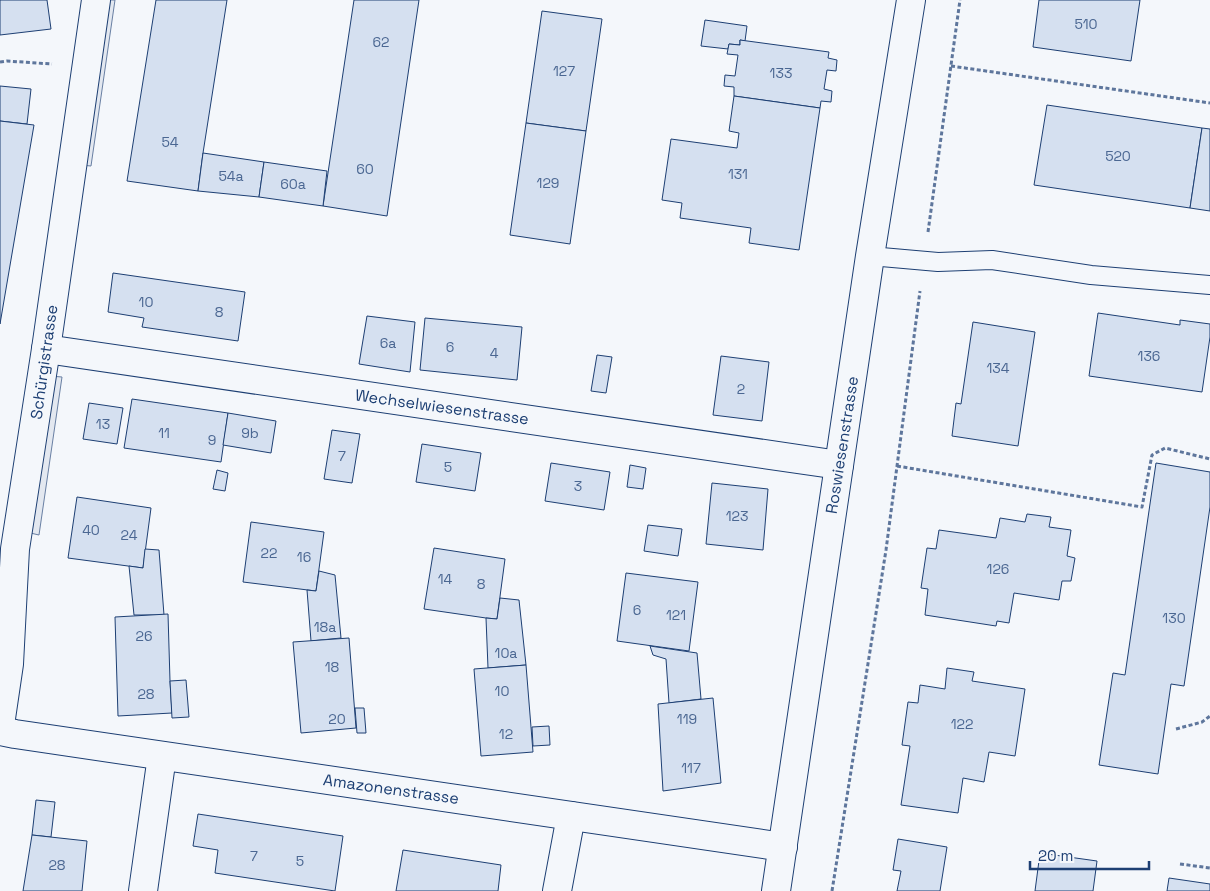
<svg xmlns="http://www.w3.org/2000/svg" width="1210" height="891" font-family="'Space Grotesk',sans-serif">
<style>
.parking{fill:#e3e8f0;stroke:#687fa3}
.building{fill:#d5e0f0;stroke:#1d3f73}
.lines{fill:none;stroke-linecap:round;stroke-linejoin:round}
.lane-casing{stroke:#1d3f73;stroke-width:20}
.street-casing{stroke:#1d3f73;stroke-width:30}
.path{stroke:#5e769c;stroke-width:3;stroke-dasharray:4 2.5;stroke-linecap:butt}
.lane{stroke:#f4f7fb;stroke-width:18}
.street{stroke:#f4f7fb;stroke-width:28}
.labels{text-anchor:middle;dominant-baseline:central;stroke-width:4;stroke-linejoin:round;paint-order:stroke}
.number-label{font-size:14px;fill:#4b6792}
.street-label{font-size:16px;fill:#1d3f73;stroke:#f4f7fb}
</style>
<rect width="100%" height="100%" fill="#f4f7fb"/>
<g class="parking">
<polygon points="103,0 115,0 91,166 80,165"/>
<polygon points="50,376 62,377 39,535 26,532"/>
</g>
<g class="building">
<polygon points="0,0 47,0 51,29 0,35"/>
<polygon points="156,0 227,0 203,153 198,191 127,181"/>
<polygon points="354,0 419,0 387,216 323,206"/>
<polygon points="1039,0 1140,0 1131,61 1033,47"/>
<polygon points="542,11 602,19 586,131 526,123"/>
<polygon points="705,20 747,26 745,41 740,40 740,45 729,44 728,49 701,46"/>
<polygon points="740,40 829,52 828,58 837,60 836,71 827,70 824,89 832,91 831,102 821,101 820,108 734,96 734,87 724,86 725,75 735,76 738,55 727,54 729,44 740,45"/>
<polygon points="0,86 31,89 27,124 0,121"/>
<polygon points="734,96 820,108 799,250 749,243 751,228 680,218 682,203 662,200 671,139 737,148 739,133 729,131"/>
<polygon points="1047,105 1202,128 1190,208 1034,185"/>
<polygon points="0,121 34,125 0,324"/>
<polygon points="526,123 586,131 570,244 510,235"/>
<polygon points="1202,128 1210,129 1210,211 1190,208"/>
<polygon points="203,153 264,162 259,197 198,191"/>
<polygon points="264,162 327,171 323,206 259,197"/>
<polygon points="113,273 245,292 238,341 142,327 144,318 108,312"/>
<polygon points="1098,313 1180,325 1180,320 1210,324 1210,337 1202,392 1089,376"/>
<polygon points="367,316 415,322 410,372 359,364"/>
<polygon points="425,318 522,327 517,380 420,370"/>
<polygon points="973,322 1035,332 1018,446 952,436 956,403 961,404"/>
<polygon points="597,355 612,357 606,393 591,391"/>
<polygon points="721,356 769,362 762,421 713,415"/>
<polygon points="132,399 228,413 221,462 124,448"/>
<polygon points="89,403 123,408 117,444 83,439"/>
<polygon points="228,413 276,421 271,453 223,445"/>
<polygon points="332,430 360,434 352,483 324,479"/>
<polygon points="422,444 481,453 475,491 416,482"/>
<polygon points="551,463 610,472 604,510 545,501"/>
<polygon points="1156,463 1210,472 1210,507 1184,686 1171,684 1158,774 1099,765 1113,673 1125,675"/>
<polygon points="630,465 646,468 643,489 627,487"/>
<polygon points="217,470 228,473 225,491 213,489"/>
<polygon points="712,483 768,489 763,550 706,544"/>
<polygon points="77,497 151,508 143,568 68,558"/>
<polygon points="1027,514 1051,517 1049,527 1071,530 1067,556 1075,558 1071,581 1062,581 1059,600 1014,593 1009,623 997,621 996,626 925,615 928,589 921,588 927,548 936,549 939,530 996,538 1000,518 1025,522"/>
<polygon points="251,522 324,532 316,591 243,582"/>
<polygon points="648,525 682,529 678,556 644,551"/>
<polygon points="434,548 505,559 497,619 486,618 424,609"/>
<polygon points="145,549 159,550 164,615 134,615 129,566 143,568"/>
<polygon points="319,571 335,575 341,638 311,641 307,590 316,591"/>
<polygon points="626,573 698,582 689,651 617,641"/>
<polygon points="500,598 519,600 526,665 488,668 486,618 497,619"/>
<polygon points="168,614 170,681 172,713 118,716 115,617"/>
<polygon points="349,638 356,728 301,733 293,642"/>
<polygon points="650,646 697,653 701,699 669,703 666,659 653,655"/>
<polygon points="526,665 533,752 481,756 474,669"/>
<polygon points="947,668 974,672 972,681 1025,689 1015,756 989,752 984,782 963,778 958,813 901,805 910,746 902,745 908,702 918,703 920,685 945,689"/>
<polygon points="186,680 189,717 172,718 170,681"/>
<polygon points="713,698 721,783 663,791 658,704"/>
<polygon points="355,708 364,708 366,733 357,733"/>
<polygon points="549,726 550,745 533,746 532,727"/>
<polygon points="36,800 55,802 51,837 32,835"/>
<polygon points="198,814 343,836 335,891 215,873 218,850 193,846"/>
<polygon points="32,835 87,841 82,891 23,891"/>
<polygon points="898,839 947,847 940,891 897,891 901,871 893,870"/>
<polygon points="403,850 501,865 498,891 396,891"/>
<polygon points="1040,853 1097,861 1093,891 1035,891"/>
<polygon points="1169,878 1210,884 1210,891 1167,891"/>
</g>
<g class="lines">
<defs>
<polyline id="lane" points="870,256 938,262 992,260 1091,275 1210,285"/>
<g id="street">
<polyline points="46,349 839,465"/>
<polyline points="0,725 9,664 15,549 46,349 96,0"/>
<polyline points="0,731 15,734 783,847"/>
<polyline points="143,891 162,756"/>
<polyline points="557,891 571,816"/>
<polyline points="776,891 870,256 911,0"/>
</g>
</defs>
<use href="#lane" class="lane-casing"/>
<use href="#street" class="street-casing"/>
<g class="path">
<polyline points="0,62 7,61 52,64"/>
<polyline points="951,66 1210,103"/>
<polyline points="928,232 960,0"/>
<polyline points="897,466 1142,507 1152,455 1165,448 1210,459"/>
<polyline points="1176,729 1202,722 1210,716"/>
<polyline points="1180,864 1210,868"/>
<polyline points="832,891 886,550 920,291"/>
</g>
<use href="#lane" class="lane"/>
<use href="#street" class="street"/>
</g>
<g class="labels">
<g class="number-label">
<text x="1086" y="24">510</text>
<text x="381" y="42">62</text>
<text x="564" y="71">127</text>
<text x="781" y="73">133</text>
<text x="170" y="142">54</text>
<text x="1118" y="156">520</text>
<text x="365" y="169">60</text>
<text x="738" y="174">131</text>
<text x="231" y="176">54a</text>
<text x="548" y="183">129</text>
<text x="293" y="184">60a</text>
<text x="146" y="302">10</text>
<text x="219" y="312">8</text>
<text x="388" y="343">6a</text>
<text x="450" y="347">6</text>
<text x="494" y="353">4</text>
<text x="1149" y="356">136</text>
<text x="998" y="368">134</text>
<text x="741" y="389">2</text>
<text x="103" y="424">13</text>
<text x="164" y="433">11</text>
<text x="250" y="433">9b</text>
<text x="212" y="440">9</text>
<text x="342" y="456">7</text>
<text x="448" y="467">5</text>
<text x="578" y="486">3</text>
<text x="737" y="516">123</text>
<text x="91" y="530">40</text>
<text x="129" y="535">24</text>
<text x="269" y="553">22</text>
<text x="304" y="557">16</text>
<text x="998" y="569">126</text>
<text x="445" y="579">14</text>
<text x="481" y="584">8</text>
<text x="637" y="610">6</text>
<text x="676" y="615">121</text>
<text x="1174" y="618">130</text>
<text x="325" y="627">18a</text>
<text x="144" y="636">26</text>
<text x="506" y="653">10a</text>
<text x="332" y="667">18</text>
<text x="502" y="691">10</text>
<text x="146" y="694">28</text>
<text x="337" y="719">20</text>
<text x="687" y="719">119</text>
<text x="962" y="724">122</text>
<text x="506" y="734">12</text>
<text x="691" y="768">117</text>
<text x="254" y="856">7</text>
<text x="300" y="861">5</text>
<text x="57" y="865">28</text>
</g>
<g class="street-label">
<text transform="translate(44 362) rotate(-82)">Schürgistrasse</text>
<text transform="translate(442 407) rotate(8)">Wechselwiesenstrasse</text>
<text transform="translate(842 445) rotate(-81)">Roswiesenstrasse</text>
<text transform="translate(391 789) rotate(8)">Amazonenstrasse</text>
</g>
</g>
<path d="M1030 861v8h119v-8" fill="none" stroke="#1d3f73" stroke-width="2.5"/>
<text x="1038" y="861" font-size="15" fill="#1d3f73" stroke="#f4f7fb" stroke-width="4" paint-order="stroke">20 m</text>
</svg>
